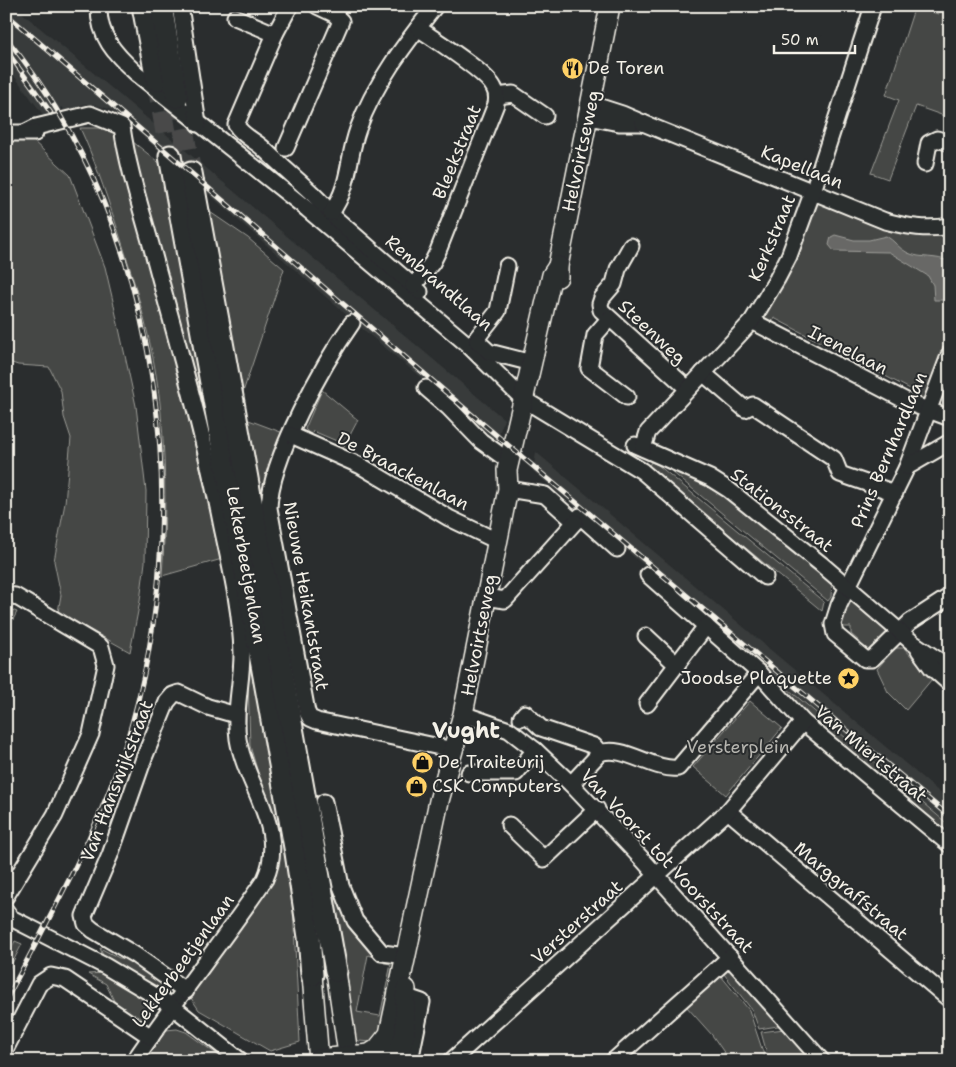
<svg xmlns="http://www.w3.org/2000/svg" width="956" height="1067" font-family="'Shantell Sans',sans-serif">
<style>
.built{fill:#373a3a}
.green{fill:#444645;stroke:#9c9c96}
.water{fill:#676866;stroke:#9f9f9a}
.lines{fill:none;stroke-linecap:round;stroke-linejoin:round}
.highway-tunnel{stroke:#484a4a;stroke-width:21;stroke-dasharray:21 11;stroke-linecap:butt}
.minor-casing{stroke:#f4f1e8;stroke-width:19}
.major-casing{stroke:#f4f1e8;stroke-width:22}
.highway-casing{stroke:#f4f1e8;stroke-width:25}
.minor{stroke:#2a2d2e;stroke-width:15}
.major{stroke:#2a2d2e;stroke-width:19}
.highway{stroke:#2a2d2e;stroke-width:21}
.rail-casing{stroke:#f4f1e8;stroke-width:5}
.rail{stroke:#2a2d2e;stroke-width:3;stroke-dasharray:9;stroke-linecap:butt}
.labels{text-anchor:middle;dominant-baseline:central;stroke-width:4;stroke-linejoin:round;paint-order:stroke}
.poi-label{font-size:18px;fill:#f4f1e8;stroke:#2a2d2e;text-anchor:start}
.street-label{font-size:18px;fill:#f4f1e8;stroke:#2a2d2e}
.park-label{font-size:18px;fill:#b6b5af;stroke:#2a2d2e}
.district-label{font-size:22px;font-weight:bold;fill:#f4f1e8;stroke:#2a2d2e}
</style>
<rect width="100%" height="100%" fill="#2a2d2e"/>
<filter id="ink" filterUnits="userSpaceOnUse"><feTurbulence type="fractalNoise" baseFrequency=".02" numOctaves="2"/><feDisplacementMap in="SourceGraphic" scale="10" xChannelSelector="R" yChannelSelector="G"/><feConvolveMatrix kernelMatrix="1 2 1 2 8 2 1 2 1" color-interpolation-filters="sRGB"/></filter>
<g filter="url(#ink)">
<g class="built">
<polygon points="6,6 14,6 504,419 497,441 359,326 123,119 109,109 92,104 84,104 67,113 62,107 44,116 6,65"/>
<polygon points="536,452 950,801 950,826 533,471"/>
</g>
<g class="green">
<polygon points="915,6 938,14 940,6 950,6 950,118 916,106 888,179 871,173 899,100 886,95"/>
<path d="M80 128H99L115 133 127 191 167 328 222 559 162 576C166 522 166 467 161 413 155 347 135 283 115 221 104 189 94 158 80 128Z"/>
<polygon points="6,138 32,140 70,175 105,267 113,301 136,406 146,491 145,562 140,601 130,652 58,612 61,595 54,561 65,503 71,438 64,417 61,391 49,367 18,365 6,361"/>
<polygon points="128,138 162,165 223,491 180,333 144,187"/>
<polygon points="816,199 950,231 950,330 931,380 932,385 924,401 908,398 912,390 866,366 861,374 837,361 841,353 774,318 769,326 763,323 761,315"/>
<polygon points="204,208 248,238 284,269 240,401"/>
<polygon points="322,390 358,420 342,450 337,447 339,442 313,431 311,436 305,429"/>
<polygon points="246,419 286,434 265,500 262,503"/>
<polygon points="651,462 658,465 824,602 822,611 648,467"/>
<polygon points="660,462 724,496 832,581 831,597 828,601"/>
<polygon points="849,600 887,632 869,652 859,645 860,642 851,634 851,627 840,627"/>
<polygon points="7,608 17,612 6,633 6,610"/>
<polygon points="247,645 249,645 290,851 300,1042 270,1051 199,1010 189,995 266,880 274,826 250,746"/>
<polygon points="895,648 904,648 932,679 906,710 888,692 877,669"/>
<polygon points="768,672 950,826 950,839 798,710 766,675"/>
<polygon points="750,701 782,728 726,795 693,767"/>
<polygon points="333,897 344,903 377,952 375,957 368,955 357,1012 380,1016 391,964 384,963 385,959 394,959 396,963 386,1024 371,1042 359,1041 355,1038 344,951"/>
<polygon points="15,941 22,944 6,975 6,958"/>
<polygon points="100,948 119,958 126,958 164,985 164,989 160,992 105,961"/>
<polygon points="731,969 784,1025 759,1029 752,1010 724,974 724,970"/>
<polygon points="104,973 155,1003 141,1021 115,1003 106,984 88,974"/>
<polygon points="721,976 749,1010 766,1061 730,1061 712,1035 686,1006"/>
<polygon points="177,1029 186,1032 226,1061 144,1061 166,1030"/>
<polygon points="784,1029 816,1061 769,1061 761,1032"/>
</g>
<path class="water" d="M835 235 854 240H869L886 236C894 240 899 249 908 253 921 259 936 255 950 262V295L943 300H934L933 285 928 276 889 252 834 251 829 245 831 237Z"/>
<g class="lines">
<g class="highway-tunnel">
<polyline points="157,80 170,156"/>
<polyline points="177,97 191,173"/>
</g>
<defs>
<g id="minor">
<path d="M99 6C98 36 115 54 136 73L307 209 467 344 523 399 642 471 765 577"/>
<polyline points="180,6 198,124"/>
<path d="M290 6 275 34 236 125C243 137 257 141 266 151 289 174 316 193 336 219L420 292"/>
<polyline points="235,17 275,34"/>
<polyline points="497,96 513,94 545,116"/>
<polyline points="588,117 619,123 643,123 622,114 591,104"/>
<path d="M643 123 885 221C908 227 927 230 950 226"/>
<path d="M26 132 36 127 90 114 122 127C128 169 142 211 153 252 177 343 204 434 222 527 231 569 241 611 242 654 242 682 234 710 238 739 246 787 288 829 265 879 223 941 176 999 134 1061"/>
<polyline points="6,133 35,133"/>
<polyline points="286,148 341,21 334,14 317,6"/>
<polyline points="925,164 929,143 937,139 950,143"/>
<path d="M331 213C351 185 347 159 358 129 374 84 405 44 435 6"/>
<polyline points="631,246 618,269 614,284 602,298 600,304 601,310 688,389"/>
<path d="M413 286 432 263 438 251 496 104C497 98 497 93 494 88 487 72 435 40 418 28"/>
<polyline points="609,319 595,335 589,368 627,397"/>
<polyline points="752,321 912,404 950,418"/>
<path d="M352 323C323 364 270 459 269 508L307 712 310 718 317 721 454 750"/>
<polyline points="476,339 498,311 507,266"/>
<polyline points="477,341 489,352 532,363"/>
<polyline points="950,353 907,467 839,605 833,624 835,634 865,659 872,659 910,622 950,596"/>
<polyline points="703,373 745,409 753,405 834,459 840,474 895,493"/>
<polyline points="426,388 448,407 481,441 510,462"/>
<polyline points="291,435 361,466 449,518 497,541"/>
<polyline points="635,445 710,478 729,490 821,564 913,643 950,668"/>
<polyline points="643,448 648,432 752,321 777,279 789,256 813,191 873,6"/>
<polyline points="907,467 950,442"/>
<polyline points="508,489 545,495 575,522 580,516 617,549"/>
<polyline points="648,575 759,673 803,722 950,845"/>
<polyline points="6,595 15,596 101,647 106,665 91,734 55,815 6,896"/>
<polyline points="486,597 505,600 575,522"/>
<polyline points="646,636 677,665"/>
<polyline points="919,650 932,668 950,684"/>
<polyline points="647,704 706,626"/>
<polyline points="463,714 509,730 535,750 571,784 643,860 822,1061"/>
<polyline points="521,718 525,713 541,728 594,746 600,753"/>
<polyline points="469,773 516,773 535,750"/>
<path d="M571 784 600 753C622 744 654 771 678 768L759 673"/>
<polyline points="324,802 341,886 355,921 382,953 407,956"/>
<polyline points="728,811 950,1000"/>
<polyline points="509,825 544,859 597,809"/>
<polyline points="6,911 11,918 105,966 172,1006 241,1061"/>
<polyline points="186,991 135,955 93,930 86,924 84,916 110,855 144,758 167,702 173,695 179,693 208,707 236,715"/>
<polyline points="396,993 422,1002 410,1061"/>
<polyline points="6,1048 39,984 51,976 65,979 151,1037"/>
<polyline points="451,1061 728,811 803,722"/>
<polyline points="613,1061 730,957"/>
</g>
<g id="major">
<polyline points="558,277 558,266 610,6"/>
<polyline points="336,971 349,1061"/>
<polyline points="312,975 319,1061"/>
<polyline points="319,1059 369,1054 377,1049 389,1034 439,801 463,714 508,489 507,470 552,275 558,266"/>
<path d="M390 1061C414 1035 402 1019 406 989"/>
</g>
<g id="highway">
<polyline points="143,6 157,80"/>
<polyline points="161,6 177,97"/>
<polyline points="170,156 296,853 309,937 312,975"/>
<path d="M191 173C239 439 290 705 336 971"/>
</g>
</defs>
<use href="#minor" class="minor-casing"/>
<use href="#major" class="major-casing"/>
<use href="#highway" class="highway-casing"/>
<use href="#minor" class="minor"/>
<use href="#major" class="major"/>
<use href="#highway" class="highway"/>
<defs>
<g id="rail">
<polyline points="6,14 470,413 950,817"/>
<path d="M6 38C167 233 201 532 118 767 89 848 46 924 6 1000"/>
<polyline points="6,50 51,113"/>
</g>
</defs>
<use href="#rail" class="rail-casing"/>
<use href="#rail" class="rail"/>
</g>
</g>
<defs>
<symbol id="restaurant-disc" viewBox="-11 -11 22 22"><circle r="9.5" fill="#ffd166" stroke="#2a2d2e"/><path d="M-5-6h1v4h1v-4h1v4h1v-4h1v5L-1.5 .5V6h-2V.5L-5-1ZM5-6V6H3V1.5H1.5Q1.5-4 5-6Z" fill="#111"/></symbol>
<symbol id="sight-disc" viewBox="-11 -11 22 22"><circle r="9.5" fill="#ffd166" stroke="#2a2d2e"/><path d="M0-6L1.8-2.2L6-1.7L2.9 1.2L3.7 5.4L0 3.3L-3.7 5.4L-2.9 1.2L-6-1.7L-1.8-2.2Z" fill="#111"/></symbol>
<symbol id="shop-disc" viewBox="-11 -11 22 22"><circle r="9.5" fill="#ffd166" stroke="#2a2d2e"/><path d="M-5-2.5h2.3a2.7 3.5 0 0 1 5.4 0H5L5.5 6h-11ZM-1.5-2.5h3a1.5 2.3 0 0 0-3 0Z" fill="#111"/></symbol>
</defs>
<g fill-rule="evenodd">
<use href="#restaurant-disc" x="560" y="56" width="25" height="25"/>
<use href="#sight-disc" x="836" y="666" width="25" height="25"/>
<use href="#shop-disc" x="410" y="750" width="25" height="25"/>
<use href="#shop-disc" x="404" y="774" width="25" height="25"/>
</g>
<g class="labels">
<g class="poi-label">
<text x="588" y="68">De Toren</text>
<text x="832" y="678" text-anchor="end">Joodse Plaquette</text>
<text x="438" y="762">De Traiteurij</text>
<text x="432" y="786">CSK Computers</text>
</g>
<g class="street-label">
<text transform="translate(581 151) rotate(-78)">Helvoirtseweg</text>
<text transform="translate(457 152) rotate(-68)">Bleekstraat</text>
<text transform="translate(802 167) rotate(22)">Kapellaan</text>
<text transform="translate(772 238) rotate(-67)">Kerkstraat</text>
<text transform="translate(439 283) rotate(41)">Rembrandtlaan</text>
<text transform="translate(652 332) rotate(43)">Steenweg</text>
<text transform="translate(848 350) rotate(27)">Irenelaan</text>
<text transform="translate(889 450) rotate(-67)">Prins Bernhardlaan</text>
<text transform="translate(403 471) rotate(28)">De Braackenlaan</text>
<text transform="translate(782 510) rotate(38)">Stationsstraat</text>
<text transform="translate(246 565) rotate(80)">Lekkerbeetjenlaan</text>
<text transform="translate(306 596) rotate(80)">Nieuwe Heikantstraat</text>
<text transform="translate(479 635) rotate(-79)">Helvoirtseweg</text>
<text transform="translate(871 754) rotate(40)">Van Miertstraat</text>
<text transform="translate(117 781) rotate(-69)">Van Hanswijkstraat</text>
<text transform="translate(667 861) rotate(47)">Van Voorst tot Voorststraat</text>
<text transform="translate(851 891) rotate(40)">Marggraffstraat</text>
<text transform="translate(577 922) rotate(-42)">Versterstraat</text>
<text transform="translate(183 961) rotate(-54)">Lekkerbeetjenlaan</text>
</g>
<g class="park-label">
<text x="738" y="747">Versterplein</text>
</g>
<g class="district-label">
<text x="466" y="730">Vught</text>
</g>
</g>
<rect width="956" height="1067" fill="none" stroke="#2a2d2e" stroke-width="25"/>
<rect x="12" y="12" width="931" height="1042" fill="none" stroke="#f4f1e8" stroke-width="2" filter="url(#ink)"/>
<path d="M774 45v8h81v-8" fill="none" stroke="#f4f1e8" stroke-width="2.5"/>
<text x="781" y="45" font-size="15" fill="#f4f1e8" stroke="#2a2d2e" stroke-width="4" paint-order="stroke">50 m</text>
</svg>
